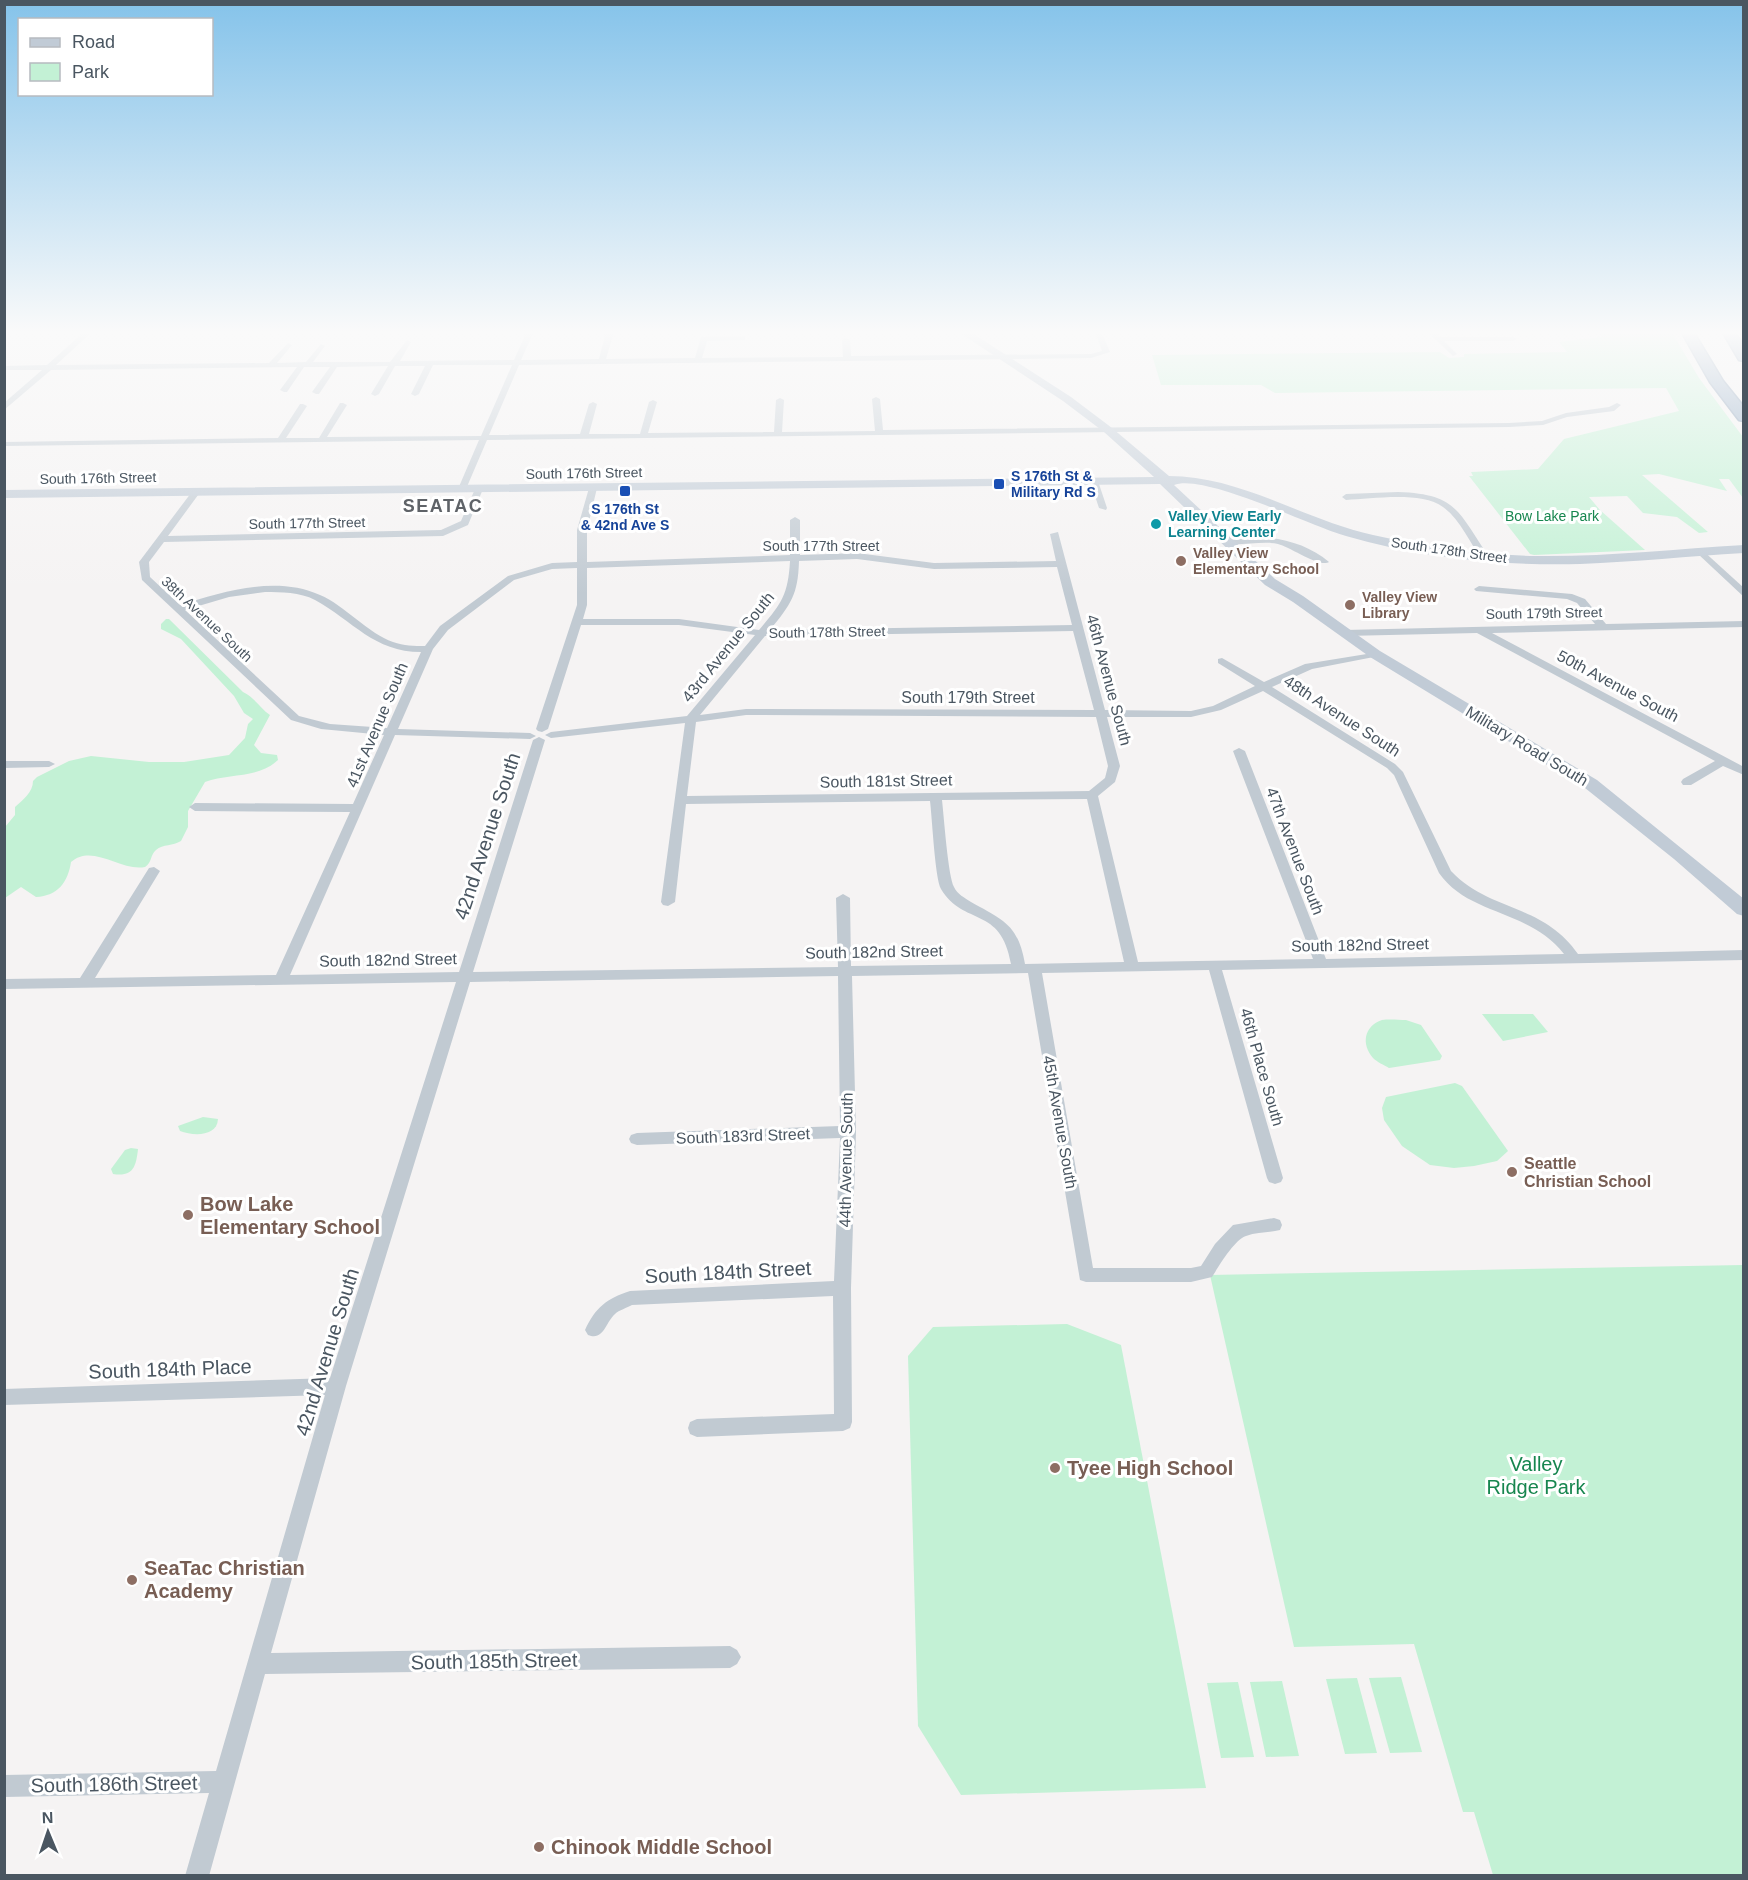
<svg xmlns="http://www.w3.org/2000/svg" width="1748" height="1880" font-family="Helvetica,sans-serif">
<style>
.green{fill:#c3f1d5}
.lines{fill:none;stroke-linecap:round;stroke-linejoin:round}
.highway-casing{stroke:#7690ad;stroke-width:3}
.street{fill:#c1cad2;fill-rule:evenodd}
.secondary{fill:#c1cbd6;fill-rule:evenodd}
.highway{fill:#8ba5c1;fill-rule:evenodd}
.transit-dot{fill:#1a4fb4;stroke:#fff;stroke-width:2}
.culture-dot{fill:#0f9aa8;stroke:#fff;stroke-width:2}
.education-dot{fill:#8d6e63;stroke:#fff;stroke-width:2}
.labels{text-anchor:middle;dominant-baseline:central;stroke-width:6;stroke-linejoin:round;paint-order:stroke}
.far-street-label{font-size:14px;fill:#4a5661;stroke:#fff}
.far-transit-label{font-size:14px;font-weight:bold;fill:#164399;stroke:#fff;text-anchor:start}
.far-culture-label{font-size:14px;font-weight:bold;fill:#0d838f;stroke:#fff;text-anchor:start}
.far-park-label{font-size:14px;fill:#17864f;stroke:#fff}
.far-education-label{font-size:14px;font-weight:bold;fill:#785e54;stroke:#fff;text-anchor:start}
.street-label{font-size:16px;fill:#4a5661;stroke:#fff}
.education-label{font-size:16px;font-weight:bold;fill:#785e54;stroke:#fff;text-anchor:start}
.far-district-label{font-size:18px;font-weight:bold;letter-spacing:1.5px;fill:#5f6368;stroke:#fff}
.near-street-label{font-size:20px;fill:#4a5661;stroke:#fff}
.near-education-label{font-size:20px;font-weight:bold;fill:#785e54;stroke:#fff;text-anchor:start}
.near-park-label{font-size:20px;fill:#17864f;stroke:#fff}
</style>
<rect width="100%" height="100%" fill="#f5f3f3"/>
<g class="green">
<polygon points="1595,331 1671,331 1699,378 1743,437 1743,498 1729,479 1719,479 1727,491 1659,474 1642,475 1708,532 1699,533 1677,517 1643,513 1627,496 1589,497 1600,510 1645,550 1534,555 1530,554 1469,476 1473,476 1471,472 1538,469 1564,439 1679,411 1666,388 1275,393 1261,385 1161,385 1152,355 1440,352 1449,358 1464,357 1464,354 1567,352 1559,342 1602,337"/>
<path d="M166 619H169L243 692C254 697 260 708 270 715L254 745 261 753 277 755 278 760C258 779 229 773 205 782L188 811V827L181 841C173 846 163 844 156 850 150 855 152 863 145 867 121 872 93 843 71 862 68 882 58 896 36 897L21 887 5 898V827L15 815V807C23 800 33 792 33 781L37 777 69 761 91 756 149 762H184L229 755 245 738 248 724 253 719 244 713 234 696 181 639 161 629V624Z"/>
<polygon points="1482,1014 1533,1014 1548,1032 1503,1041"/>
<path d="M1406 1020 1421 1025 1442 1056 1440 1060 1389 1068C1384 1065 1377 1062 1373 1058 1361 1044 1364 1026 1382 1020 1390 1019 1399 1020 1406 1020Z"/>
<polygon points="1455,1083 1462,1086 1508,1151 1497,1161 1474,1166 1454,1168 1430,1165 1402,1146 1384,1120 1382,1108 1386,1097"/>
<path d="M203 1117 218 1119C217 1137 193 1136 180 1131L178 1126Z"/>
<path d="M131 1148 138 1149C136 1167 133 1177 113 1174L111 1169 125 1150Z"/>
<polygon points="1743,1265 1743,1875 1493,1875 1474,1812 1463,1812 1414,1644 1294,1647 1210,1275"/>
<polygon points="1067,1324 1121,1345 1206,1788 961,1795 918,1726 908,1356 933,1327"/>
<polygon points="1401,1677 1422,1752 1390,1753 1369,1678"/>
<polygon points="1357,1678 1377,1753 1345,1754 1326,1679"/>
<polygon points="1282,1681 1299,1756 1266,1757 1250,1682"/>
<polygon points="1238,1682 1254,1757 1221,1758 1207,1683"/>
</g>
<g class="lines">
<defs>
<g id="highway">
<polygon points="1681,331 1693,331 1723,381 1744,407 1744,421 1739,420 1710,382"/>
<polygon points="1722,331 1734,331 1744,346 1744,361 1739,360"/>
</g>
</defs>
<use href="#highway" class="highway-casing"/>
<g class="street">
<polygon points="85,331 93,331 56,365 269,363 288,343 292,345 277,363 306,362 321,344 325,346 313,362 390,362 407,340 411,342 400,361 514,360 527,331 534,331 521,360 599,359 605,335 609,333 613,335 606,359 695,358 701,337 742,336 745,336 745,340 707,341 702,358 843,357 842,340 846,338 850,340 851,356 1091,354 1102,351 1095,331 1101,331 1110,352 1091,358 519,365 489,435 580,434 589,404 593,402 597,404 589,434 640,434 649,402 653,400 657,402 648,433 774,432 776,400 780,398 784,400 782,432 875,431 872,399 876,397 880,399 883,430 1509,423 1542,421 1566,413 1609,407 1617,403 1621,405 1614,411 1567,417 1543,425 1509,427 487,440 466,489 462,492 458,489 479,440 4,446 4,442 278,438 300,404 303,404 307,406 286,438 319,438 340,403 343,403 347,405 327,437 481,436 512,365 433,365 419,394 415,396 411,394 425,366 395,366 379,394 375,396 371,394 388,366 337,367 319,394 316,394 312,392 330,367 304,367 287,392 284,392 280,390 297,367 51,370 4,410 4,403 42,370 4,370 4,366 47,365"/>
<polygon points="1427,331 1434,331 1440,337 1513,337 1517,339 1513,341 1444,341 1457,354 1453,356"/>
<polygon points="1094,478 1098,481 1107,508 1106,510 1099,508 1090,481"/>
<path d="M593 485 597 488 587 530V562L790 555V520L795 517 800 520V555L857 553 934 563 1056 561 1050 534 1058 532 1105 710 1191 711 1213 706 1255 686 1218 663V659L1222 658 1264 682 1305 664 1379 652V656L1312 669 1272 687 1395 764 1403 772 1451 871C1490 912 1542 903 1578 954L1744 950V960L1222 970 1283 1178 1281 1182 1275 1184 1269 1182 1267 1178 1209 970 1042 973 1093 1268H1191L1201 1266 1215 1244 1233 1225 1274 1218 1280 1220 1282 1225 1280 1230C1269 1233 1257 1232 1246 1236 1234 1240 1219 1266 1212 1277L1191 1282H1086L1080 1280 1028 973 852 976 856 1132 851 1288 852 1422 850 1428 843 1431 697 1437 690 1434 688 1428 690 1422 697 1419 834 1414 833 1296 632 1305C627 1308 619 1310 615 1314 605 1323 604 1341 588 1335L585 1330C596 1307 606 1299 630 1291L834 1281 840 1138 637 1145 631 1143 629 1139 631 1135 637 1133 840 1126 838 976 470 982 346 1386 271 1653 730 1646 737 1650 741 1657 737 1664 730 1668 265 1674 209 1876H185L209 1793 4 1797V1775L216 1771 325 1395 4 1405V1389L330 1378 456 982 4 989V979L80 978 149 868 154 867 160 871 95 978 276 975 350 812 195 811 189 807 195 803 353 804 384 735 321 729 291 720 142 580 139 562 194 489 201 491 168 536 441 530 461 521 475 489 482 487 483 489 468 525 443 536 164 542 149 562 150 577 180 605C223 592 275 575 320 595 344 605 369 634 393 642 404 646 414 646 425 646L440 626 508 576 552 563 577 562V530L589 488ZM857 559 934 569 1057 567 1072 625 770 630C791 604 798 595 799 561ZM790 561C788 596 781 604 759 630L679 619H583L587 605V568ZM577 568V605L536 729 538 731 542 732 548 729 581 625H679L755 635 687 716 551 732 545 735 551 738 685 723 661 902 663 905 668 906 675 902 686 804 930 801C932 816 935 879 941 889 964 927 1001 905 1011 964L851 966 850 898 843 894 836 898 838 967 473 972 545 740 539 737 533 740 459 972 290 975 395 735 530 739 536 736 530 733 398 729 433 649 448 630 514 580 552 569ZM265 592C281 592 300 592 315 600 353 621 374 652 421 652L387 728 330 724 299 716 185 610 229 597ZM1073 631 1094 710 746 709 700 715 765 636ZM1263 691 1387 768 1394 775 1439 873C1469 916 1529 909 1564 954L1326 959 1245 751 1239 748 1233 751 1313 959 1138 962 1098 796 1115 782 1120 766 1107 717H1191L1221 710ZM746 715 1096 717 1108 766 1105 778 1089 791 687 796 696 722ZM1087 799 1124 962 1025 964C1018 924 1003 920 971 902 965 898 957 894 954 887 948 876 944 817 942 800Z"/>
<path d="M1398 492C1459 494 1458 513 1490 558L1488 560H1482C1470 543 1460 519 1443 507 1421 491 1372 499 1346 500L1342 497 1346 494Z"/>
<path d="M1243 537C1272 535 1306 542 1329 562 1320 568 1290 547 1278 544 1263 540 1231 548 1222 542Z"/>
<polygon points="1700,548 1744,588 1744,597 1697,553 1695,551"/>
<polygon points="1479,586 1572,594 1585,599 1606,624 1744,621 1744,627 1492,633 1744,767 1744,775 1723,766 1691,785 1683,785 1681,782 1683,779 1715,761 1477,633 1345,636 1340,633 1345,630 1595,624 1577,603 1567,599 1476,591 1474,589"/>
<polygon points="4,761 49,761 55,764 49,767 4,768"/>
</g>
<path class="secondary" d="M957 331H969L1071 397 1112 428 1169 476C1241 476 1304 520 1373 535 1426 547 1481 555 1535 556 1605 557 1674 549 1744 545V553C1689 556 1635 562 1580 564 1502 566 1422 558 1346 536 1310 526 1204 473 1174 485L1275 579 1303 596 1380 651 1597 780 1744 899V916L1737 914 1674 859 1585 788 1370 657 1293 602 1265 585 1160 484 4 498V490L1154 477 1104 432 1063 401Z"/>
<use href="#highway" class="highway"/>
</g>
<linearGradient id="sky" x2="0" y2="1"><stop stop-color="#85c3ea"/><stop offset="0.56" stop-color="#fafafa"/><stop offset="1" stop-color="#fafafa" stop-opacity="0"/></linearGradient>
<rect width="1748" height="594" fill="url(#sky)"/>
<g class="transit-dot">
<rect x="993" y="478" width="12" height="12" rx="3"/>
<rect x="619" y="485" width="12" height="12" rx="3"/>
</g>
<circle class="culture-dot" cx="1156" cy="524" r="6"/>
<g class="education-dot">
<circle cx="1181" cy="561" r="6"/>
<circle cx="1350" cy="605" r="6"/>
<circle cx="1512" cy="1172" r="6"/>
<circle cx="188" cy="1215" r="6"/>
<circle cx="1055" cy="1468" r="6"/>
<circle cx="132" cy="1580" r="6"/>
<circle cx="539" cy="1847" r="6"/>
</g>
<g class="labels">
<g class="far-street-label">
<text transform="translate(584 473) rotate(-1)">South 176th Street</text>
<text transform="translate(98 478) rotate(-1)">South 176th Street</text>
<text transform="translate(307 523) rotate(-1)">South 177th Street</text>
<text x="821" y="546">South 177th Street</text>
<text transform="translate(1449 550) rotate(8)">South 178th Street</text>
<text transform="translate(1544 613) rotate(-1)">South 179th Street</text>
<text transform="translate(207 619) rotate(43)">38th Avenue South</text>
<text transform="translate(827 632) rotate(-1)">South 178th Street</text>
</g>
<g class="far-transit-label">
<text x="1011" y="476">S 176th St &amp;<tspan x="1011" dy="16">Military Rd S</tspan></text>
<text x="625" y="509" text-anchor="middle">S 176th St<tspan x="625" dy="16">&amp; 42nd Ave S</tspan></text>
</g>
<g class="far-culture-label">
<text x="1168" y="516">Valley View Early<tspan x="1168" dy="16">Learning Center</tspan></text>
</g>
<g class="far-park-label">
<text x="1552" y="516">Bow Lake Park</text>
</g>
<g class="far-education-label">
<text x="1193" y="553">Valley View<tspan x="1193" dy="16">Elementary School</tspan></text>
<text x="1362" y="597">Valley View<tspan x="1362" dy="16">Library</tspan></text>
</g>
<g class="street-label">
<text transform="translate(728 647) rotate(-51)">43rd Avenue South</text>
<text transform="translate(1109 680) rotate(75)">46th Avenue South</text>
<text transform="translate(1618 686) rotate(28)">50th Avenue South</text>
<text x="968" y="697">South 179th Street</text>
<text transform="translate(1342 716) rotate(33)">48th Avenue South</text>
<text transform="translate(377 725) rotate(-67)">41st Avenue South</text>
<text transform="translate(1527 746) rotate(31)">Military Road South</text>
<text transform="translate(886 781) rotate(-1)">South 181st Street</text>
<text transform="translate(1295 851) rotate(69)">47th Avenue South</text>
<text transform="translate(1360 945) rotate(-1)">South 182nd Street</text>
<text transform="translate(874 952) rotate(-1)">South 182nd Street</text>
<text transform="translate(388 960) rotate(-1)">South 182nd Street</text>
<text transform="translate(1262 1067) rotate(74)">46th Place South</text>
<text transform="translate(1060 1122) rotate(80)">45th Avenue South</text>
<text transform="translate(743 1136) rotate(-2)">South 183rd Street</text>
<text transform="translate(846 1160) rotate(-89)">44th Avenue South</text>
</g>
<g class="education-label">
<text x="1524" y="1163">Seattle<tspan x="1524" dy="18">Christian School</tspan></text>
</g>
<g class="far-district-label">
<text x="443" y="506">SEATAC</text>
</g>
<g class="near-street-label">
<text transform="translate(487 836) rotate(-72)">42nd Avenue South</text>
<text transform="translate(728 1272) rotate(-3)">South 184th Street</text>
<text transform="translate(327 1352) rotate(-73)">42nd Avenue South</text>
<text transform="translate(170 1369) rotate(-2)">South 184th Place</text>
<text transform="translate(494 1661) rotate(-1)">South 185th Street</text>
<text transform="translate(114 1784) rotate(-1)">South 186th Street</text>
</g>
<g class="near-education-label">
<text x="200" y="1204">Bow Lake<tspan x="200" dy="23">Elementary School</tspan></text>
<text x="1067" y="1468">Tyee High School</text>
<text x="144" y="1568">SeaTac Christian<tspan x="144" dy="23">Academy</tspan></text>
<text x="551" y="1847">Chinook Middle School</text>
</g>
<g class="near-park-label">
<text x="1536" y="1464">Valley<tspan x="1536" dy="23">Ridge Park</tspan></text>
</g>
</g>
<rect width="1748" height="1880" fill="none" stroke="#4a5661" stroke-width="12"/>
<rect x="18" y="18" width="195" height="78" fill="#ffffff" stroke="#b7bbc0" stroke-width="1.5"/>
<rect x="30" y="38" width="30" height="9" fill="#c1cbd6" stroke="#b7bbc0" stroke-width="1.5"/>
<text x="72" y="48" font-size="18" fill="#4a5661">Road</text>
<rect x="30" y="63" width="30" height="18" fill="#c3f1d5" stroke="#b7bbc0" stroke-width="1.5"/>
<text x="72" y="78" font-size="18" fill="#4a5661">Park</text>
<g transform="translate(48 1832) rotate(358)" stroke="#ffffff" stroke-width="4.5" paint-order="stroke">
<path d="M0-4.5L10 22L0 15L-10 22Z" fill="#4a5661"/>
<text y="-9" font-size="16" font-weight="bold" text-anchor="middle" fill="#4a5661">N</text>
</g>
</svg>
